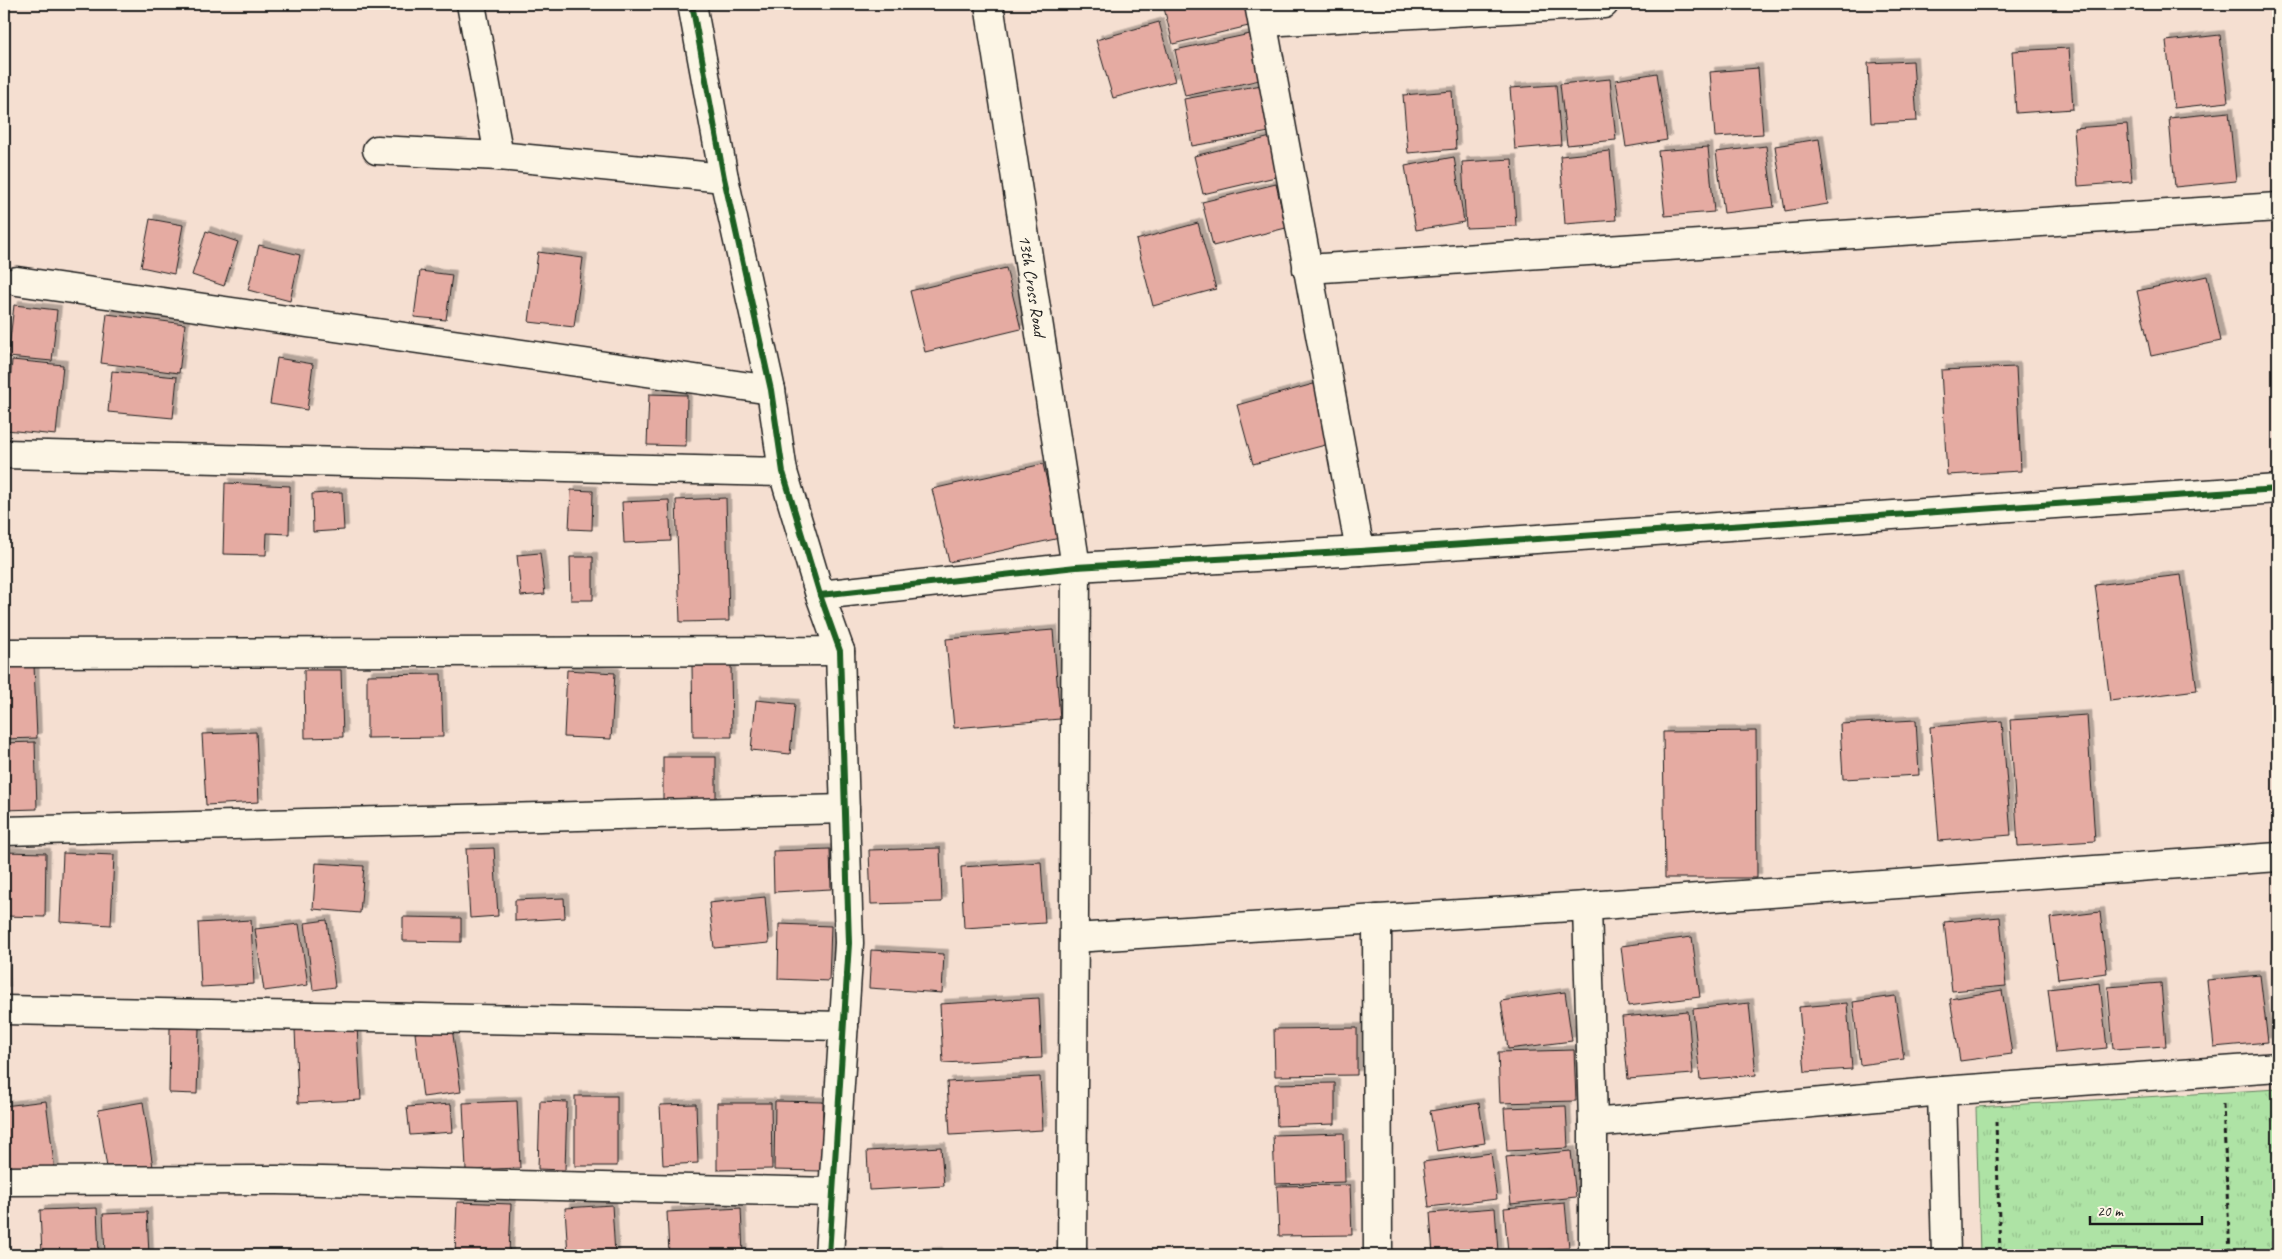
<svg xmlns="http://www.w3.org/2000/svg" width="2282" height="1259" font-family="Caveat,sans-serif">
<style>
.grass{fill:url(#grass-tufts);stroke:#658060}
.building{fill:#e5aba2;stroke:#1c1c1c;filter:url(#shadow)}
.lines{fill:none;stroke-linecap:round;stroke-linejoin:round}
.minor-casing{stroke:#1c1c1c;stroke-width:31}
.tertiary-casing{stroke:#1c1c1c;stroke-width:31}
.path{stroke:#1c1c1c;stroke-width:3;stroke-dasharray:5 4;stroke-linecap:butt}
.minor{stroke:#fcf5e5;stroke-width:28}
.tertiary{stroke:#fcf5e5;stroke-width:28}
.cycleway-casing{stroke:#fcf5e5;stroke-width:9}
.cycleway{stroke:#1b5e20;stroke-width:6}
.labels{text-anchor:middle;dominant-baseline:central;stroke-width:4;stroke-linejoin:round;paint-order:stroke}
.street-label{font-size:18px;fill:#1c1c1c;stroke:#fcf5e5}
</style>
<defs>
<pattern id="grass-tufts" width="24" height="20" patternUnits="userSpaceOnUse" patternTransform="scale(1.25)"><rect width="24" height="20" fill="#aee3a5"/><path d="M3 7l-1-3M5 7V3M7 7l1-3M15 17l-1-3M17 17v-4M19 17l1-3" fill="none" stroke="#95c28d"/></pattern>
<filter id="shadow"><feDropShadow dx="4.5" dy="-4.5" stdDeviation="0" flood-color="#0004"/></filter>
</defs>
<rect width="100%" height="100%" fill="#f5dfd1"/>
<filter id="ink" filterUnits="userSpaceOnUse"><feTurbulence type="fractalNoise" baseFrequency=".02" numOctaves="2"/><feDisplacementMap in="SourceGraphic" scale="10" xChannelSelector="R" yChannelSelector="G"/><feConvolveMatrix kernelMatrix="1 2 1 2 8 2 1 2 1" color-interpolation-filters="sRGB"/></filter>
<g filter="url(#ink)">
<polygon class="grass" points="2278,1089 2278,1255 1980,1255 1976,1107"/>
<g class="building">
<polygon points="1163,4 1253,4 1257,24 1173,44"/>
<polygon points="1159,22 1175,81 1113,98 1096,40"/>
<polygon points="1250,34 1260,80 1185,96 1175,50"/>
<polygon points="2220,35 2228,102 2174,108 2166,41"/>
<polygon points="2069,48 2073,109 2016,113 2012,51"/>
<polygon points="1913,61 1917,121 1871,123 1868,63"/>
<polygon points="1758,68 1763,134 1715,137 1710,72"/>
<polygon points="1657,73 1667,140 1626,147 1616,80"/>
<polygon points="1610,79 1616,140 1567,145 1560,84"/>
<polygon points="1267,84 1275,131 1192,146 1184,99"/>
<polygon points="1556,85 1561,145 1515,149 1510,88"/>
<polygon points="1452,91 1456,149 1408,153 1403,95"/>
<polygon points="2229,112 2236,181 2175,187 2169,118"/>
<polygon points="2127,124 2132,182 2078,186 2074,128"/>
<polygon points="1275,136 1284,175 1203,194 1194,156"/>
<polygon points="1819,139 1828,204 1785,211 1775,146"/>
<polygon points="1766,146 1774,207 1724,213 1716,152"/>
<polygon points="1708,147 1714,212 1665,216 1658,151"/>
<polygon points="1610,151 1616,220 1565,224 1560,156"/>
<polygon points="1454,157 1464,222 1416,230 1405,166"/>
<polygon points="1512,159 1516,226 1466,228 1462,162"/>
<polygon points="1276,184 1286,228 1213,246 1202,202"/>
<polygon points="150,219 183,225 174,274 141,267"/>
<polygon points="1198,223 1216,289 1153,306 1136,240"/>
<polygon points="206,231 238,242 224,286 192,275"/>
<polygon points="259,245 300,255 290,301 248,290"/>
<polygon points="538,252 583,258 574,327 529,322"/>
<polygon points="1006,268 1021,329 925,352 910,291"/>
<polygon points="420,271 452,275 446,320 414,317"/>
<polygon points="2207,276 2221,341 2151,356 2137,291"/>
<polygon points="14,305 57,310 52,361 8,357"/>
<polygon points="107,314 185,324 179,373 101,363"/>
<polygon points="277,358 313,364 307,410 270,404"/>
<polygon points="12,360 63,365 56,435 6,430"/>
<polygon points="2016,367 2021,471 1947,475 1941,370"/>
<polygon points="112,371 177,377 173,418 108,412"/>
<polygon points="1317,383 1333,443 1253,464 1237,405"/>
<polygon points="649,394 687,395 686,446 647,445"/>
<polygon points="1043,464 1060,538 949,562 932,489"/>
<polygon points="225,483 290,486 289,534 267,533 266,555 223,554"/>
<polygon points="571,490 593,491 592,530 569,529"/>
<polygon points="342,492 344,530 313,532 312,494"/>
<polygon points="726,498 729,621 680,622 676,500"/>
<polygon points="669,500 671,541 624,543 622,502"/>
<polygon points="540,553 545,594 521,596 517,555"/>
<polygon points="570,557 593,557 593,600 571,600"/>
<polygon points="2181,575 2197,690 2110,701 2095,585"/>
<polygon points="1053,630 1060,719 954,728 946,639"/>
<polygon points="4,665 34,665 37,738 4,739"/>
<polygon points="692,665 731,665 732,737 693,737"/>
<polygon points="304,670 341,670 343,737 305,738"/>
<polygon points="567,670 615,673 611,739 564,737"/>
<polygon points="441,674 443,737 367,738 367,675"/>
<polygon points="756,700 795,704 790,754 751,750"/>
<polygon points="2087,715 2095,841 2018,846 2010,720"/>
<polygon points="1916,720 1919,775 1843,779 1840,724"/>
<polygon points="2002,721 2011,835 1939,841 1930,727"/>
<polygon points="1756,731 1757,878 1665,878 1663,732"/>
<polygon points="256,732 259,802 206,805 202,734"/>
<polygon points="35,742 37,809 4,810 4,743"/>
<rect x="663" y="757" width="53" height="43"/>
<polygon points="494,848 498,916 470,918 466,849"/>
<polygon points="940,848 942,902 871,904 869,850"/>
<polygon points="830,849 831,889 774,892 773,851"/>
<polygon points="4,852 46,853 45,917 4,916"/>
<polygon points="63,853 114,855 111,925 60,922"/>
<polygon points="1041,862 1045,923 964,928 961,867"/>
<polygon points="316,863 364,866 360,913 313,909"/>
<polygon points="765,897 769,943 714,948 709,903"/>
<polygon points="564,898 565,918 515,921 515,900"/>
<polygon points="2100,912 2107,973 2058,979 2050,918"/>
<polygon points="403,917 461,918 461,942 403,941"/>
<polygon points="2000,917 2006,986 1952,991 1944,922"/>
<polygon points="251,920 254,984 201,987 198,923"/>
<polygon points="327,920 335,987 313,990 305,923"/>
<polygon points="299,924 308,985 264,991 255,929"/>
<polygon points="779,924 831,926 829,981 778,979"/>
<polygon points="1692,937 1700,997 1628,1006 1621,946"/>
<polygon points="4,950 6,991 4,991"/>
<polygon points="871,950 944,954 942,993 869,988"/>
<polygon points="2260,975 2268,1042 2214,1047 2207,980"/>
<polygon points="2100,983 2107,1048 2056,1053 2048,989"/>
<polygon points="2161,983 2166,1046 2113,1049 2108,987"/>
<polygon points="2002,990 2012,1054 1960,1061 1950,999"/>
<polygon points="1565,992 1572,1041 1508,1049 1501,1001"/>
<polygon points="1895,996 1904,1059 1860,1065 1853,1002"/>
<polygon points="1039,998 1042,1058 943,1063 940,1004"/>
<polygon points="1749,1003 1756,1075 1700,1080 1693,1009"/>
<polygon points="1847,1003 1852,1069 1805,1072 1799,1007"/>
<polygon points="1688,1011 1693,1074 1628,1079 1622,1017"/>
<polygon points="357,1026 361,1100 298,1103 295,1029"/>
<polygon points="170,1028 199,1028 197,1094 169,1093"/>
<polygon points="452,1028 461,1092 423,1097 415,1033"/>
<polygon points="1357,1028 1357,1075 1275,1076 1274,1029"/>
<polygon points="1574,1050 1576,1101 1500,1103 1498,1052"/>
<polygon points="1040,1077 1043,1130 950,1135 947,1082"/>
<polygon points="1335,1083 1335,1124 1277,1126 1275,1084"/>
<rect x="575" y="1096" width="42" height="70"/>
<polygon points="46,1101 55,1171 4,1177 4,1106"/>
<polygon points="517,1101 520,1168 466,1170 463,1103"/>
<polygon points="540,1101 567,1102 565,1170 538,1169"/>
<polygon points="775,1101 823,1102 822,1171 774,1170"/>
<polygon points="143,1102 153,1167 108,1174 98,1110"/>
<polygon points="717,1103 771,1103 772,1169 717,1170"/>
<polygon points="1479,1103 1485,1143 1437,1151 1430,1111"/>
<polygon points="451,1104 453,1132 410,1135 407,1107"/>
<polygon points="696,1104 698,1163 663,1165 660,1105"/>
<polygon points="1566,1106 1568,1148 1507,1151 1504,1108"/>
<polygon points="1344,1133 1345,1182 1275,1184 1273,1135"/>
<polygon points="941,1147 944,1186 869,1190 867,1151"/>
<polygon points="1571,1151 1576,1197 1511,1204 1506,1157"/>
<polygon points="1491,1153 1497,1199 1429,1207 1423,1162"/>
<polygon points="1350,1185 1352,1235 1279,1236 1277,1186"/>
<polygon points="457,1202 511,1204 509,1255 455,1255"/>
<polygon points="1565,1203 1569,1248 1508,1252 1504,1208"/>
<polygon points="612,1205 615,1255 568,1255 565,1208"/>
<polygon points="97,1208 99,1255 42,1255 40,1210"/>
<polygon points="741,1208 743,1255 669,1255 667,1212"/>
<polygon points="1495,1208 1498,1252 1433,1255 1430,1213"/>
<polygon points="147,1212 149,1255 105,1255 103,1214"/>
<polygon points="938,1252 938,1255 883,1255"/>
</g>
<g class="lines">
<defs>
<g id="minor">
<polyline points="471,4 499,156 724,178"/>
<polyline points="692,4 724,178 771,390 783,472 820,595"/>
<path id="s1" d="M989 4 1076 567 1072 1255"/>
<polyline points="1259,4 1360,551"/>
<polyline points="1263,22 1604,4"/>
<polyline points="377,150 499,156"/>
<polyline points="1307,269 2278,207"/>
<polyline points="17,281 771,390"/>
<polyline points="4,454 783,472"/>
<polyline points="4,831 845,809"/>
<polyline points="1587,906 1593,1123"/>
<polyline points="1377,919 1378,1255"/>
<polyline points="1074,938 1587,906 2278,857"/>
<polyline points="4,1010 844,1026"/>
<polyline points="1942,1091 1946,1255"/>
<polyline points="4,1181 277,1180 832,1192"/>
<polyline points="829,1255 849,943 840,651"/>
<polyline points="1593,1255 1593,1123 1942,1091 2278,1067"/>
</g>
<polyline id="tertiary" points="4,653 840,651 820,595 1076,567 1360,551 2278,489"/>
</defs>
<use href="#minor" class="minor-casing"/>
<use href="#tertiary" class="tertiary-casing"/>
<g class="path">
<polyline points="2223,1104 2230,1255"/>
<polyline points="1996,1121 2000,1255"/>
</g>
<use href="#minor" class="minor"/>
<use href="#tertiary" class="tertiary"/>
<defs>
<g id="cycleway">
<polyline points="692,4 724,178 771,390 783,472 820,595 840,651 849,943 829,1255"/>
<polyline points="820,595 1076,567 1360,551 2278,489"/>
</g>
</defs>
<use href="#cycleway" class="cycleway-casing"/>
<use href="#cycleway" class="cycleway"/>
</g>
</g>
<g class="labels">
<g class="street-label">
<text stroke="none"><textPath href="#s1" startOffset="285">13th Cross Road</textPath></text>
</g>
</g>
<rect width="2282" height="1259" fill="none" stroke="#fcf5e5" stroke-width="20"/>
<rect x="10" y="10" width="2262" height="1239" fill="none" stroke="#1c1c1c" stroke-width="2" filter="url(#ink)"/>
<path d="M2090 1216v8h112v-8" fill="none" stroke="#1c1c1c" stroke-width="2.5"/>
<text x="2097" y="1216" font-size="15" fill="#1c1c1c" stroke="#fcf5e5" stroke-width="4" paint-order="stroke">20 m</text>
</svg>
